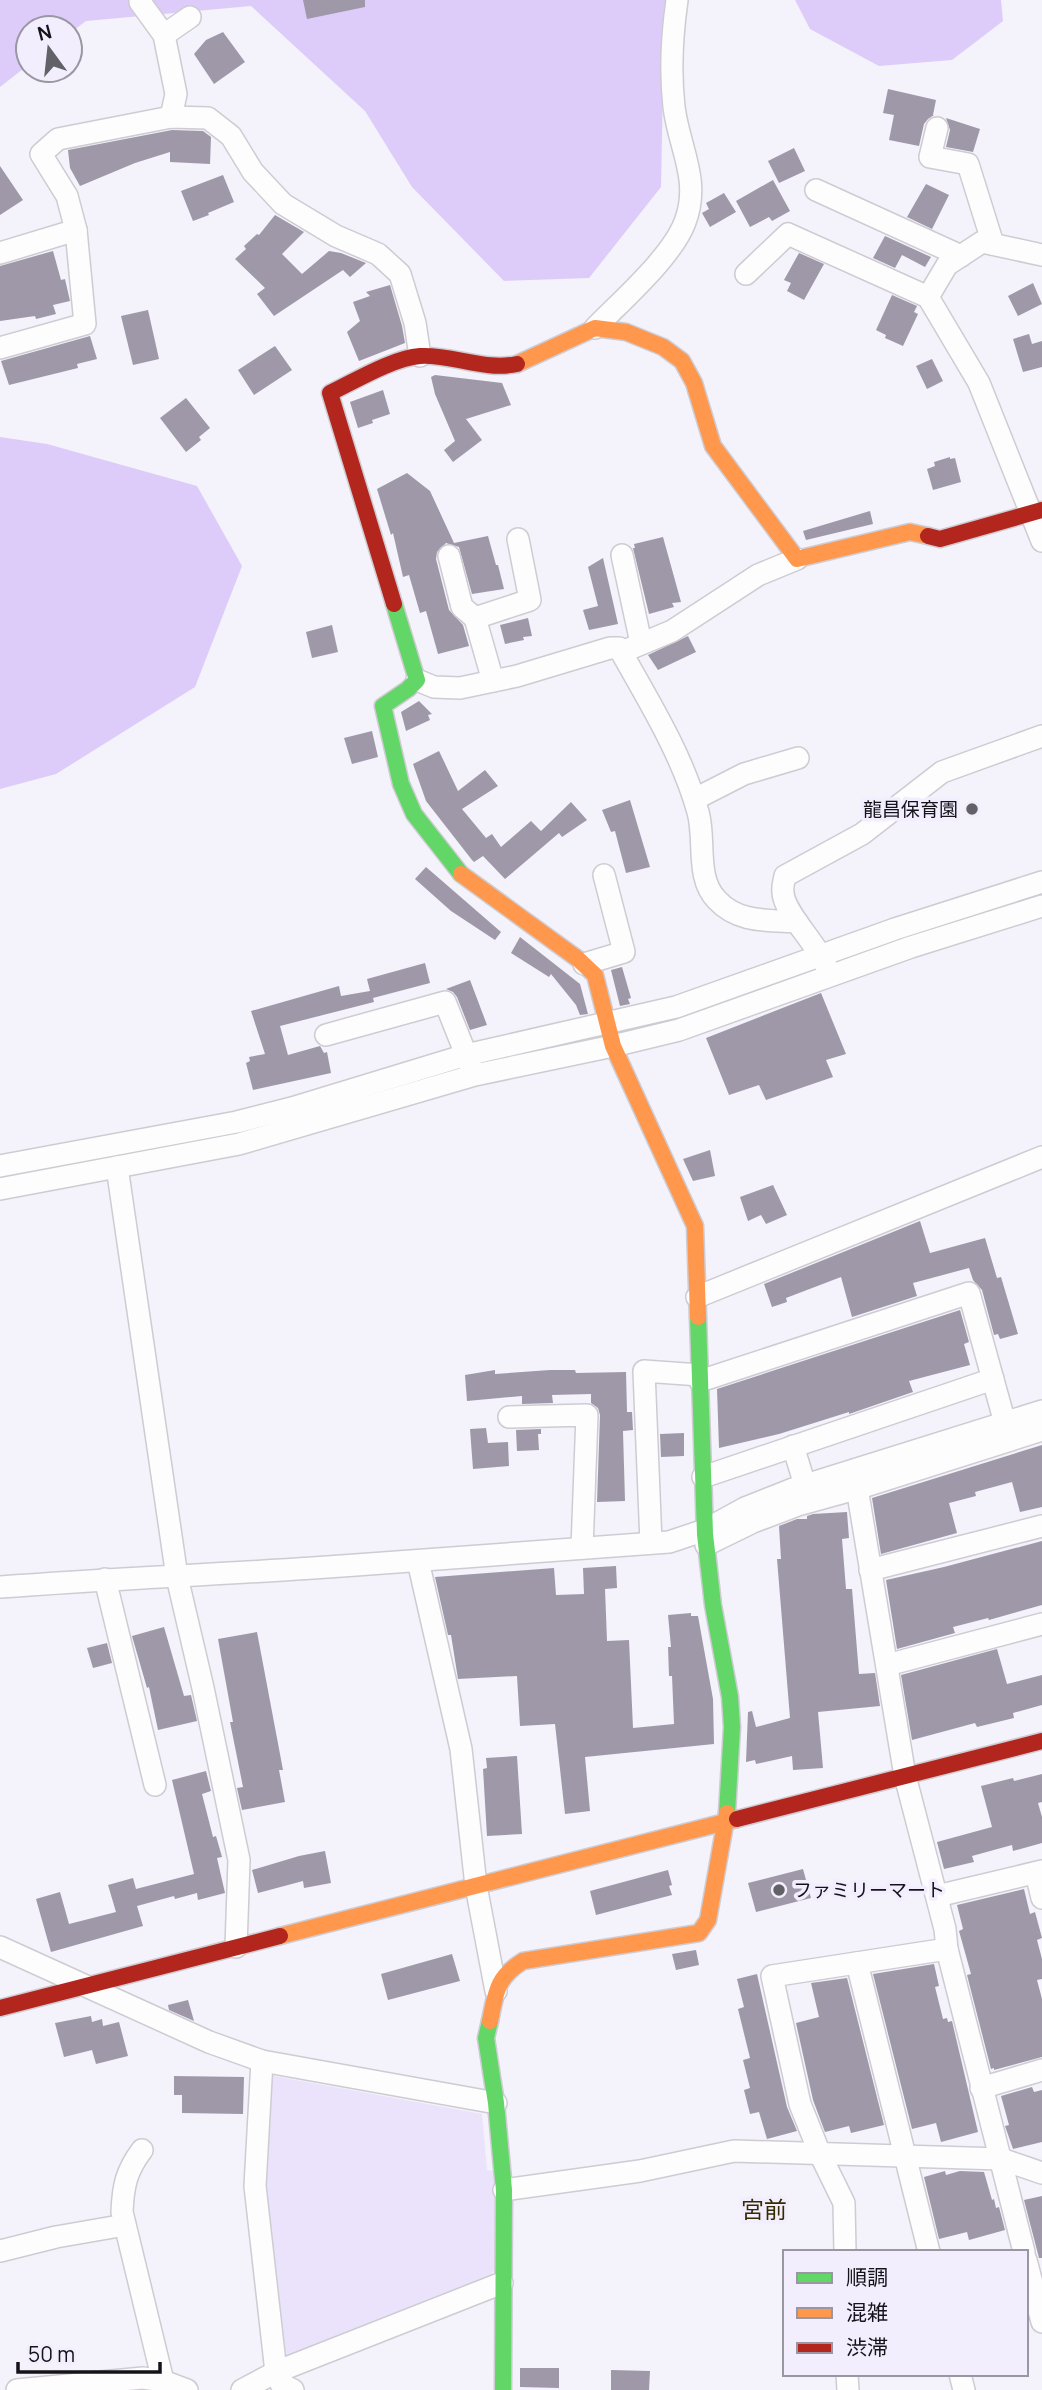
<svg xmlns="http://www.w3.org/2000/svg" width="1042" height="2390" font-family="Manrope,'Noto Sans JP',sans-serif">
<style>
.green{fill:#ebe3fb}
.forest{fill:#ddccf9}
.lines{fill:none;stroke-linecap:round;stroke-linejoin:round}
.stream{stroke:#cdb7ee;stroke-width:5}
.building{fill:#9f98a9}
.street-casing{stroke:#ceccd2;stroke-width:24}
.fast-casing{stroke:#ceccd2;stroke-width:19}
.slow-casing{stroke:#ceccd2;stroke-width:19}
.jam-casing{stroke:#ceccd2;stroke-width:19}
.street{stroke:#fdfdfe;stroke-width:21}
.fast{stroke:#63d668;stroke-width:16}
.slow{stroke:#ff974d;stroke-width:16}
.jam{stroke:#b3261e;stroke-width:16}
.poi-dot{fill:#636168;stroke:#f3eefd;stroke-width:2.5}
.labels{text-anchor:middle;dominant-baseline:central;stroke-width:7;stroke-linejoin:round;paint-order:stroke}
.poi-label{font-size:19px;fill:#151319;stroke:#f3eefd;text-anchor:end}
.quarter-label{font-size:23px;fill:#362a00;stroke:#f3eefd}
</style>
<rect width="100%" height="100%" fill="#f4f2fa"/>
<polygon class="green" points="268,2075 482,2114 487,2170 493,2171 499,2263 487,2280 284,2357 263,2185"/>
<g class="forest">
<polygon points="0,0 668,0 664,30 661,187 589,278 504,281 412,187 365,111 251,6 86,21 70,33 70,28 28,28 28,65 0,87"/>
<polygon points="795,0 1001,0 1003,21 952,60 879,66 810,29"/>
<polygon points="0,437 47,444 197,486 242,566 195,687 56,774 0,789"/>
</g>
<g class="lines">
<g class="stream">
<polyline points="988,910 1042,894"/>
<polyline points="619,1031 679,1018 750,992"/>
<polyline points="3,1178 155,1148"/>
</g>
</g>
<g class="building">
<polygon points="303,0 365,0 365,7 307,19"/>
<polygon points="223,32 245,62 214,84 194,54 206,40"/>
<polygon points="888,89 936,100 933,115 934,115 928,119 924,124 919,146 889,140 894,115 883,113"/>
<polygon points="946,118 980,129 973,152 946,147 950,130"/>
<polygon points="172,130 203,131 211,137 210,164 170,162 170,152 135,163 80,186 70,168 68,150"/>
<polygon points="794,148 805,171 779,183 768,161"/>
<polygon points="0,166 23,200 0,215"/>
<polygon points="223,175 234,202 208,213 209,215 193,221 181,191"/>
<polygon points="773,180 790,211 772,221 769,217 750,227 736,201"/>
<polygon points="926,184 949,195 932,229 907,217"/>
<polygon points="724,193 736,212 710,227 702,213 709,209 706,203"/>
<polygon points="275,215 304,232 282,254 302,274 329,251 341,253 366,263 350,277 343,270 274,316 257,294 265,288 235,259 246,249 244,246 257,234 259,235"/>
<polygon points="885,236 931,257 925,267 902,255 895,268 873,258"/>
<polygon points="53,251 61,280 65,279 70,301 53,305 56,314 36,319 35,316 0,321 0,266"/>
<polygon points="799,253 824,264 804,300 787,291 791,283 784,280"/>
<polygon points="1033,283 1042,304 1018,316 1008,296"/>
<polygon points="390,285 402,326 405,343 359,361 347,332 360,321 353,302 370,296 366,292"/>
<polygon points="892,295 917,306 914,312 918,314 903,346 885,338 886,335 876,330"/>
<polygon points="148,310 159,359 133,365 121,316"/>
<polygon points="1029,334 1032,344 1042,341 1042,367 1023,372 1013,339"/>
<polygon points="90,336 97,359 77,364 78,368 9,385 1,361"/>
<polygon points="275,346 292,370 254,395 238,370"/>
<polygon points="932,359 943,381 927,389 916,366"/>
<polygon points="435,375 502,383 511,405 466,419 482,440 453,462 444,450 455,441 435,394 431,377"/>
<polygon points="383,390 390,414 372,420 373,423 358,428 350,402"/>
<polygon points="186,398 210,428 199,437 201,440 186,452 160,418"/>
<polygon points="950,457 950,459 955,458 961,482 933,490 927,469 935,466 934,462"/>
<polygon points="407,473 430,491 454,543 488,536 496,565 498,565 504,589 472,594 459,547 446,543 437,552 436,559 449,610 463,625 469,646 438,654 426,611 420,613 409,575 403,577 393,533 391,535 377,489"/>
<polygon points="870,511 873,524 806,540 803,531"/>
<polygon points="663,537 681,602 672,603 674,607 649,614 633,548 635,548 634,544"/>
<polygon points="603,558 618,624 589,630 583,610 598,606 588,567"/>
<polygon points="528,618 532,636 523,637 524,640 505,644 500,625"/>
<polygon points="332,625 338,652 312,658 306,632"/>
<polygon points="688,636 696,652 658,670 648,655"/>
<polygon points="419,701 432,714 428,715 430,720 406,731 401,712"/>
<polygon points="372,731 378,757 352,764 344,738"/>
<polygon points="439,751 458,791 485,770 498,786 462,809 486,838 492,834 501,847 531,821 541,831 571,802 587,820 562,837 559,833 505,879 483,856 474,862 472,860 426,801 413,764"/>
<polygon points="630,800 650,867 626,873 615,831 611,832 602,810"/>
<polygon points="426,867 501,932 495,940 451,911 415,879"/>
<polygon points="520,937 580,984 588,1014 580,1015 576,1005 551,974 549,977 511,953"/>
<polygon points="425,963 430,983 373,998 374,1002 280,1026 288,1055 320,1046 324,1053 327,1052 331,1073 253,1090 246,1063 250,1061 249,1057 265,1054 251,1011 339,986 341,996 370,991 367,979"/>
<polygon points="622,967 631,998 628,999 630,1004 620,1006 611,970"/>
<polygon points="470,980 487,1025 470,1030 457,997 453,992 446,989"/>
<polygon points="821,993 846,1054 826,1060 833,1077 766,1100 759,1085 729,1095 706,1038"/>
<polygon points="710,1150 715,1176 693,1181 683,1159"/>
<polygon points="773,1185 787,1215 766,1224 761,1215 748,1221 740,1197"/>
<polygon points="920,1221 930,1253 985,1238 997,1278 1001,1277 1018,1334 1000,1339 998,1334 994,1335 982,1290 973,1280 969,1268 913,1283 917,1296 852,1317 841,1277 786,1298 787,1302 772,1307 764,1284"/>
<polygon points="960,1310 969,1342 964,1344 970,1365 909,1381 913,1392 849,1414 849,1412 779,1434 719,1448 717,1389"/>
<polygon points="495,1370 495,1374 550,1370 575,1370 576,1373 626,1372 627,1412 632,1412 633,1430 623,1431 625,1501 597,1502 600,1415 598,1408 591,1403 591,1394 552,1395 553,1403 522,1404 522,1396 467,1401 465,1375"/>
<polygon points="486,1428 488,1443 508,1442 509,1466 473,1469 470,1429"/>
<polygon points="541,1429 541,1434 538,1434 539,1450 517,1451 516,1430"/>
<polygon points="684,1433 684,1456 661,1457 660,1434"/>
<polygon points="1042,1445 1042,1507 1020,1512 1012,1482 975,1492 976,1496 949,1503 957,1533 881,1554 872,1498"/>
<polygon points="847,1512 849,1538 842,1539 846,1589 852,1589 859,1674 875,1673 880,1706 818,1712 823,1768 793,1770 792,1756 756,1764 755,1760 746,1762 748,1712 752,1711 756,1727 790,1718 777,1559 781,1559 779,1526 797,1519 807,1519 807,1516 813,1514"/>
<polygon points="1042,1541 1042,1605 989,1620 988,1618 953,1627 955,1633 897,1649 886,1580 944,1567"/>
<polygon points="616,1566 617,1588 605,1589 607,1641 629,1640 633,1728 674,1724 672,1676 669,1676 668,1647 671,1647 668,1615 691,1613 691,1616 698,1616 713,1699 714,1744 585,1757 590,1811 565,1814 555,1724 520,1726 517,1676 458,1679 451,1635 448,1635 435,1577 554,1568 556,1595 584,1594 583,1568"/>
<polygon points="164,1627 184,1696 191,1695 197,1721 158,1730 149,1687 147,1688 132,1636"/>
<polygon points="257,1632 283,1770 279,1770 285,1802 242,1810 237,1788 243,1787 230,1722 233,1722 218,1639"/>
<polygon points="107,1643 112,1663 93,1668 87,1648"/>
<polygon points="997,1649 1007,1684 1042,1675 1042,1705 1013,1713 1014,1718 977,1727 975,1723 912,1740 901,1675"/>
<polygon points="517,1756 522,1834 487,1836 483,1769 487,1768 486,1758"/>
<polygon points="206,1771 211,1791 202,1794 213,1837 216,1836 222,1857 217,1858 225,1893 198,1900 197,1893 175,1899 174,1896 137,1906 143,1926 51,1952 36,1899 60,1892 69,1924 116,1912 108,1885 133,1878 136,1889 194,1874 172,1780"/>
<polygon points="1042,1774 1042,1802 1038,1803 1042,1817 1042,1843 1013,1851 1012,1845 972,1856 974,1862 944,1869 937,1842 992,1827 981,1786 1013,1778 1014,1781"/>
<polygon points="325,1851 331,1883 304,1888 303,1881 258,1893 252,1870 299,1856"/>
<polygon points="803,1869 811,1898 756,1912 748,1883"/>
<polygon points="668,1870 672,1885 669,1886 672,1895 596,1915 590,1891"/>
<polygon points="1024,1889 1030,1914 1035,1912 1042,1938 1037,1940 1042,1959 1042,1979 1037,1980 1042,1999 1042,2057 994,2070 994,2068 991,2069 967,1975 971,1974 959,1931 963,1929 957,1905"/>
<polygon points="696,1950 699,1965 676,1970 672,1954"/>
<polygon points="452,1954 460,1981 388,2000 381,1974"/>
<polygon points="934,1964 939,1986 935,1987 943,2019 947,2018 948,2022 952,2021 978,2132 941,2142 936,2123 912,2129 873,1974"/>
<polygon points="757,1974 787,2107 797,2131 767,2139 759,2112 750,2114 744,2090 750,2088 743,2060 750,2058 738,2009 744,2007 737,1979"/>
<polygon points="847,1978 884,2125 851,2133 849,2126 825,2132 813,2100 796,2023 819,2017 811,1983"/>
<polygon points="188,2000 194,2021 169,2010 168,2005"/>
<polygon points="91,2016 92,2022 102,2019 103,2026 119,2022 128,2056 96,2064 92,2050 64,2057 55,2023"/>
<polygon points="174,2076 244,2077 243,2114 182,2113 182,2095 174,2095"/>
<polygon points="1032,2087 1034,2092 1042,2090 1042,2142 1013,2149 1005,2126 1009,2125 1001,2096"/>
<polygon points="945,2171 946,2175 960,2171 984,2172 992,2200 994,2199 996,2208 999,2207 1005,2230 969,2240 967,2232 939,2239 924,2177"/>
<polygon points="1042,2196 1042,2258 1039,2258 1024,2200"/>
<polygon points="520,2368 559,2368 559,2388 520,2387"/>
<polygon points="611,2370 650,2371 649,2390 611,2390"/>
</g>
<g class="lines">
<defs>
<g id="street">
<polyline points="140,2 164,35 176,94 171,117"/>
<polyline points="164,35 190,17"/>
<polyline points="937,128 930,157 968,164 993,244"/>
<polyline points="816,190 961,256"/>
<polyline points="0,253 76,230 67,196 41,154 58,139 171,117 208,118 231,136 253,172 283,204 336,236 378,254 400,274 415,323 420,356"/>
<polyline points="746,274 788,234 928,297 979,383 1042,541"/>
<polyline points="928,297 947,265 982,242 1042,255"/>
<path d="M595 328C622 300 672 257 685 222 701 180 679 148 674 107 670 72 672 35 677 0"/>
<polyline points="0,348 85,324 76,230"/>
<polyline points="622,555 641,643"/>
<polyline points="449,556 462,607 475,618"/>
<polyline points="622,652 672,631 758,575 797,559"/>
<path d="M417 680 434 687 460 688 517 676 610 648H619C648 700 682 754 698 812 706 840 695 878 717 900 738 923 768 920 797 922"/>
<polyline points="493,681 475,618 530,600 518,539"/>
<polyline points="695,799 744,774 798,758"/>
<polyline points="584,964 624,952 604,875"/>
<path d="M827 968C819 946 783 912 783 892 782 887 784 881 785 876L862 834 942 772 1042 736"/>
<polyline points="326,1035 445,1002 471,1067"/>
<polyline points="0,1166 237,1122 292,1108 466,1055 676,1007 895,929 1042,882"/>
<polyline points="117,1167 177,1577 203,1688 239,1860 236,1947"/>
<polyline points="0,1189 239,1144 475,1075 613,1046 679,1030 911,947 1042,906"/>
<polyline points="697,1297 1042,1157"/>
<polyline points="700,1381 969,1293 1005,1423"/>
<polyline points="509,1417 587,1415 582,1548"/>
<polyline points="793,1446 805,1485"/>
<polyline points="854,1470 905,1776 945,1929 947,1949 1024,2252"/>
<polyline points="703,1477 993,1379"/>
<polyline points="651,1543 644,1371 700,1375"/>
<polyline points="706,1545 753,1522 798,1505 856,1489 1042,1430"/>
<polyline points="418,1561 461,1749 476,1886 496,1991"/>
<polyline points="870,1570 1042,1526"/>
<polyline points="105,1579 155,1785"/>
<path d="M0 1587C104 1579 209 1575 313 1568 432 1560 551 1550 669 1542L705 1530 745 1508 793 1489 1042 1411"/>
<polyline points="887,1665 1042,1624"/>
<polyline points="1036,1873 1042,1898"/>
<polyline points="937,1896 1042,1871"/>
<polyline points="0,1947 209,2042 262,2061 496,2103"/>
<polyline points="857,1963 929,2252"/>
<polyline points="262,2061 255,2186 276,2372 281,2384 293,2390"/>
<polyline points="981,2088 1042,2070"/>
<path d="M142 2150C126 2171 123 2187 122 2212L163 2381"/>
<polyline points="504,2190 640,2171 734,2151 1001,2159 1042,2173"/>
<polyline points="0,2251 56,2237 125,2225"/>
<polyline points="845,2252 844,2203 820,2154 800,2104 772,1976 947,1949"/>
<polyline points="1026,2260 1042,2322"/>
<polyline points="847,2374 848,2390"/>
<polyline points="960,2374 964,2390"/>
<polyline points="17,2390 143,2378 163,2381 187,2390"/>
<polyline points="242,2390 276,2372 502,2283"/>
</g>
<g id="fast">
<polyline points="394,604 417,680 408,689 383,706 401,784 414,814 461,874"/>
<polyline points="698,1317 705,1534 713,1605 730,1697 732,1727 727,1813"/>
<polyline points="490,2021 486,2038 496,2103 504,2190 503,2390"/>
</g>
<g id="slow">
<polyline points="517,364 595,328 626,332 663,347 682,361 694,383 713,446 797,559 910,532 928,536"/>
<polyline points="461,874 578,959 595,975 613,1046 695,1226 698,1317"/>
<polyline points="280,1936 737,1819"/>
<path d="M490 2021C496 1992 496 1978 523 1961L699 1933 708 1920 727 1813"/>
</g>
<g id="jam">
<polyline points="928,536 940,539 1042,510"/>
<path d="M394 604 330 393C355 381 393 358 420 356 452 354 484 371 517 364"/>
<polyline points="737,1819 1042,1741"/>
<polyline points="0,2008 280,1936"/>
</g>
</defs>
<use href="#street" class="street-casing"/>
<use href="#fast" class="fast-casing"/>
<use href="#slow" class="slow-casing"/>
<use href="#jam" class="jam-casing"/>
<use href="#street" class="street"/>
<use href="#fast" class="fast"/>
<use href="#slow" class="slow"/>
<use href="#jam" class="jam"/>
</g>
<g class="poi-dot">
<circle cx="972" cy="809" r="7"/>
<circle cx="779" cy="1890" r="7"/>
</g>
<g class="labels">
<g class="poi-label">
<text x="958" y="809">龍昌保育園</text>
<text x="793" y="1890" text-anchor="start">ファミリーマート</text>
</g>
<g class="quarter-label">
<text x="764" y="2209">宮前</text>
</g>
</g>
<rect x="783" y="2250" width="245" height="126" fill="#f3eefd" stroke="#9a96a2" stroke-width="2"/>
<rect x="797" y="2273" width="35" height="10" fill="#63d668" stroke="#9a96a2" stroke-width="2"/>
<text x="846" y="2285" font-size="21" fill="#151319">順調</text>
<rect x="797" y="2308" width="35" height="10" fill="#ff974d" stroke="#9a96a2" stroke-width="2"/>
<text x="846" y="2320" font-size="21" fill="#151319">混雑</text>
<rect x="797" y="2343" width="35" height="10" fill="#b3261e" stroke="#9a96a2" stroke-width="2"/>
<text x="846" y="2355" font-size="21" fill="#151319">渋滞</text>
<g transform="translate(49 49) rotate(345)"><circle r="33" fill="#f3eefd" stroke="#9a96a2" stroke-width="2"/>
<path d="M0-5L12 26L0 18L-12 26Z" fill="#636168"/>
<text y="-10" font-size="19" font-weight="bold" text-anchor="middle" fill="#151319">N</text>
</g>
<path d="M18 2362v10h142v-10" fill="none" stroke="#151319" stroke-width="3.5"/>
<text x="28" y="2362" font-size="21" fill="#151319" stroke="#f3eefd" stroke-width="5" paint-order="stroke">50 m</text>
</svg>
